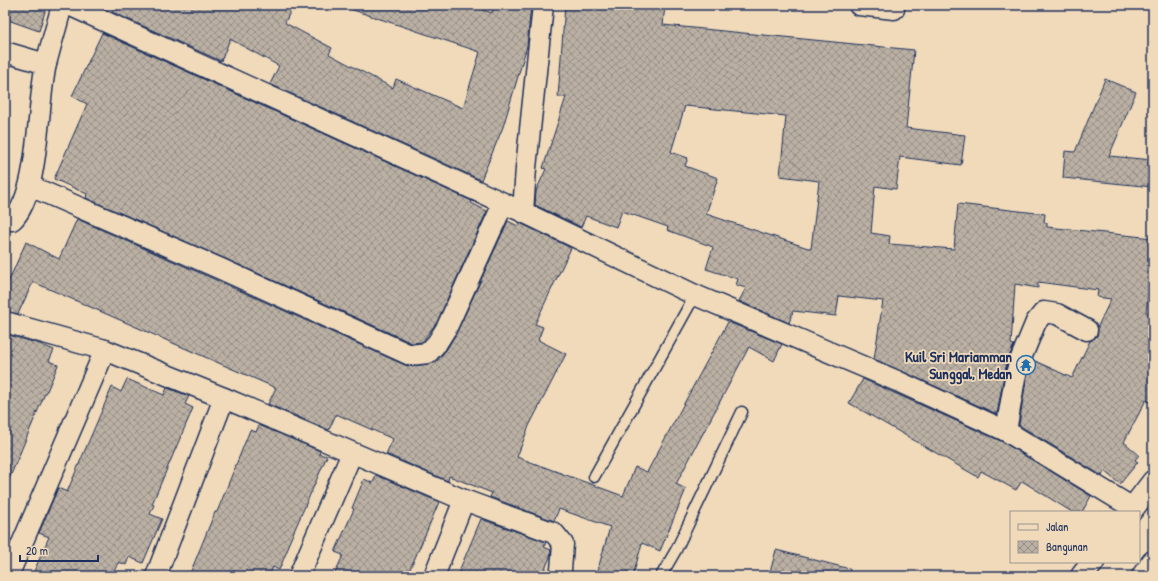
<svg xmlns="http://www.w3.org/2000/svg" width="1158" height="581" font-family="'Patrick Hand',sans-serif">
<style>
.building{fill:url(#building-cross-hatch);stroke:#1b2f5e;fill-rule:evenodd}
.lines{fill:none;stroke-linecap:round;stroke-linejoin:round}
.lane-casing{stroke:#1b2f5e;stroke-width:13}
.street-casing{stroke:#1b2f5e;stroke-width:23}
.primary-casing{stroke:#1b2f5e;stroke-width:25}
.lane{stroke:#f0dab9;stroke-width:10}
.street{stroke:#f0dab9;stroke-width:20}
.primary{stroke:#f0dab9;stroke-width:22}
.labels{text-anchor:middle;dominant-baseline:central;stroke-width:3.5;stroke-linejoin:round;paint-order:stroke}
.poi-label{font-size:15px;font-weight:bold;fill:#1b2f5e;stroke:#f0dab9;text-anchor:end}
</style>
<defs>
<pattern id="building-cross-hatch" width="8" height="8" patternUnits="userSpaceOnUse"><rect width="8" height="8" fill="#bbb0a3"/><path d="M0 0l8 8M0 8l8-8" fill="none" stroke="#979088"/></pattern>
</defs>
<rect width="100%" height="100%" fill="#f0dab9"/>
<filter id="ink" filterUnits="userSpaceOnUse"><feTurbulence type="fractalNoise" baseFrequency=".025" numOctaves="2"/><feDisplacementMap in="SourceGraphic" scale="8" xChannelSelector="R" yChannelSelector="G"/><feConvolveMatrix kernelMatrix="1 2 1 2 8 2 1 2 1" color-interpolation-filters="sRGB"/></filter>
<g filter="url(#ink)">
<g class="building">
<polygon points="5,5 47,5 39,31 5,19"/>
<polygon points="116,5 293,5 285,23 332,48 329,54 393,88 396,79 463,108 480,52 350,9 351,5 469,5 492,13 494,5 531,5 527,46 503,127 481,180 270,84 279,66 230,39 221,61 112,12"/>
<path d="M565 5H665L663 25 914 50 906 128 965 135 961 165 900 157 896 189 875 186 871 233 890 236 889 244 954 249 958 204 1045 214 1044 223H1047V227L1153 238V257L1146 312 1153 316V404L1146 400 1124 442 1139 455 1135 460 1138 462 1120 484 1104 471 1102 476 1019 425 1026 380 1033 360 1072 378 1090 341 1097 336 1098 330V326L1111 299 1097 297 1098 290 1038 282V288L1015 284 1011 344 1014 345 1008 359 1004 375 997 414 874 359 883 301 839 296 836 316 793 311 789 323 739 301 746 288 736 285 738 279 706 269 713 247 667 230 668 227 622 211 616 227 586 216 581 227 535 205 536 191 546 169 543 168 566 97H558ZM685 106 786 116 780 176 819 181 811 249 706 214 718 178 685 166 688 158 671 152Z"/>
<polygon points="102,33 472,201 471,203 487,211 437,322 422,342 412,343 226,259 86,198 87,194 54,179 87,104 72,96"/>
<polygon points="1105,79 1136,92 1109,156 1153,160 1153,187 1063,178 1065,151 1075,152"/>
<polygon points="77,219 216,280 405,365 411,366 430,364 437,361 447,349 457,332 508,221 518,226 520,223 571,248 535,324 543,327 538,340 566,354 529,426 517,457 623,496 635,467 647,472 728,322 782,344 774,361 749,347 676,484 686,489 660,551 642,543 633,576 596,576 610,527 559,509 554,521 490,497 492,493 449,476 448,481 386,454 393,439 336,414 329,430 268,404 276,388 33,282 18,314 5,311 5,289 26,242 59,259"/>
<polygon points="5,334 40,344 54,350 49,361 58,365 47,391 46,391 5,489"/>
<polygon points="127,379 164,395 167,388 189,396 185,404 193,408 152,504 154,505 150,514 162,519 143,563 129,557 126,565 119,562 111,576 32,576 49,537 39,533 58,488 67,492 112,387 121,392"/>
<polygon points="863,379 1001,441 1091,496 1082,512 1072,512 1022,481 1016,490 981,471 978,477 849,403"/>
<polygon points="259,425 320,451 319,454 327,456 288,545 289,546 279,570 273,567 269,576 189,576 215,512 217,512 250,430 256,432"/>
<polygon points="376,475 439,502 426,533 407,576 334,576 343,555 335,552 354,509 352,508 364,479 373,483"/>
<polygon points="481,519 546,542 544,547 551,550 550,557 542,576 457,576"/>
<polygon points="776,550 850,569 849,576 769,576"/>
</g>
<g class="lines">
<defs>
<g id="lane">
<polyline points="594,477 695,295"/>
<polyline points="661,576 676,550 742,412"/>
</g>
<g id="street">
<polyline points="69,5 523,212 695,295 897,381 1006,431 1133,508"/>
<polyline points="859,5 894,9"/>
<polyline points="5,52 46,64"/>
<polyline points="30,186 221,269 410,355 428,353 437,343 447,327 503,204"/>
<polyline points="523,212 526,168 543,5"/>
<path d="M5 219 12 220C40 195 37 102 46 64 51 44 57 25 62 5"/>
<polyline points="5,322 105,350 224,398 464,500 554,533 563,544 561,570 559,576"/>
<polyline points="1006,431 1015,378 1019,363 1036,322 1044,312 1057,314 1087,330"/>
<polyline points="8,576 105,350"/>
<polyline points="156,576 224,398"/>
<polyline points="299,576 352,453"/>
<polyline points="434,576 464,500"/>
</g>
<g id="primary">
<polyline points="1130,512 1153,482"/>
<polyline points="1082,576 1093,562"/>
<polyline points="1143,576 1153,562"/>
</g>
</defs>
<use href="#lane" class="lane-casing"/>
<use href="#street" class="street-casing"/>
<use href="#primary" class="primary-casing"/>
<use href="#lane" class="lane"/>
<use href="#street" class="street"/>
<use href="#primary" class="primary"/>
</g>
</g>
<defs>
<symbol id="temple-ring" viewBox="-11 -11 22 22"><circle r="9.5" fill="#f0dab9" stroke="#1f6fb2" stroke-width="1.5"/><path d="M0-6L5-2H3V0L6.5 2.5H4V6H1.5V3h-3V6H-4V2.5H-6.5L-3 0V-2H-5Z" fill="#1f6fb2"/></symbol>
</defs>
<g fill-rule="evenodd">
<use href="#temple-ring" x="1015" y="354" width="22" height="22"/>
</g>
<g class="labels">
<g class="poi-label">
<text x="1012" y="356">Kuil Sri Mariamman<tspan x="1012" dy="17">Sunggal, Medan</tspan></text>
</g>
</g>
<rect width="1158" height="581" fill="none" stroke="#f0dab9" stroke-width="20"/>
<rect x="10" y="10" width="1138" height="561" fill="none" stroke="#1b2f5e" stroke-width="1.5" filter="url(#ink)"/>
<rect x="1010" y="511" width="130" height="52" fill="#f0dab9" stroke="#9b9695"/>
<rect x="1018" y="524" width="20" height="6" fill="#f0dab9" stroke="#9b9695"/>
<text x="1046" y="531" font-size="12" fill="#1b2f5e">Jalan</text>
<rect x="1018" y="541" width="20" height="12" fill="url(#building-cross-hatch)" stroke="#9b9695"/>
<text x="1046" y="551" font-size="12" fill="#1b2f5e">Bangunan</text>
<path d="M20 555v6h78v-6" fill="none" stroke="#1b2f5e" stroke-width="2"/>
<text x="26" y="555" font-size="12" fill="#1b2f5e" stroke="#f0dab9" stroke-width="3" paint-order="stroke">20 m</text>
</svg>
